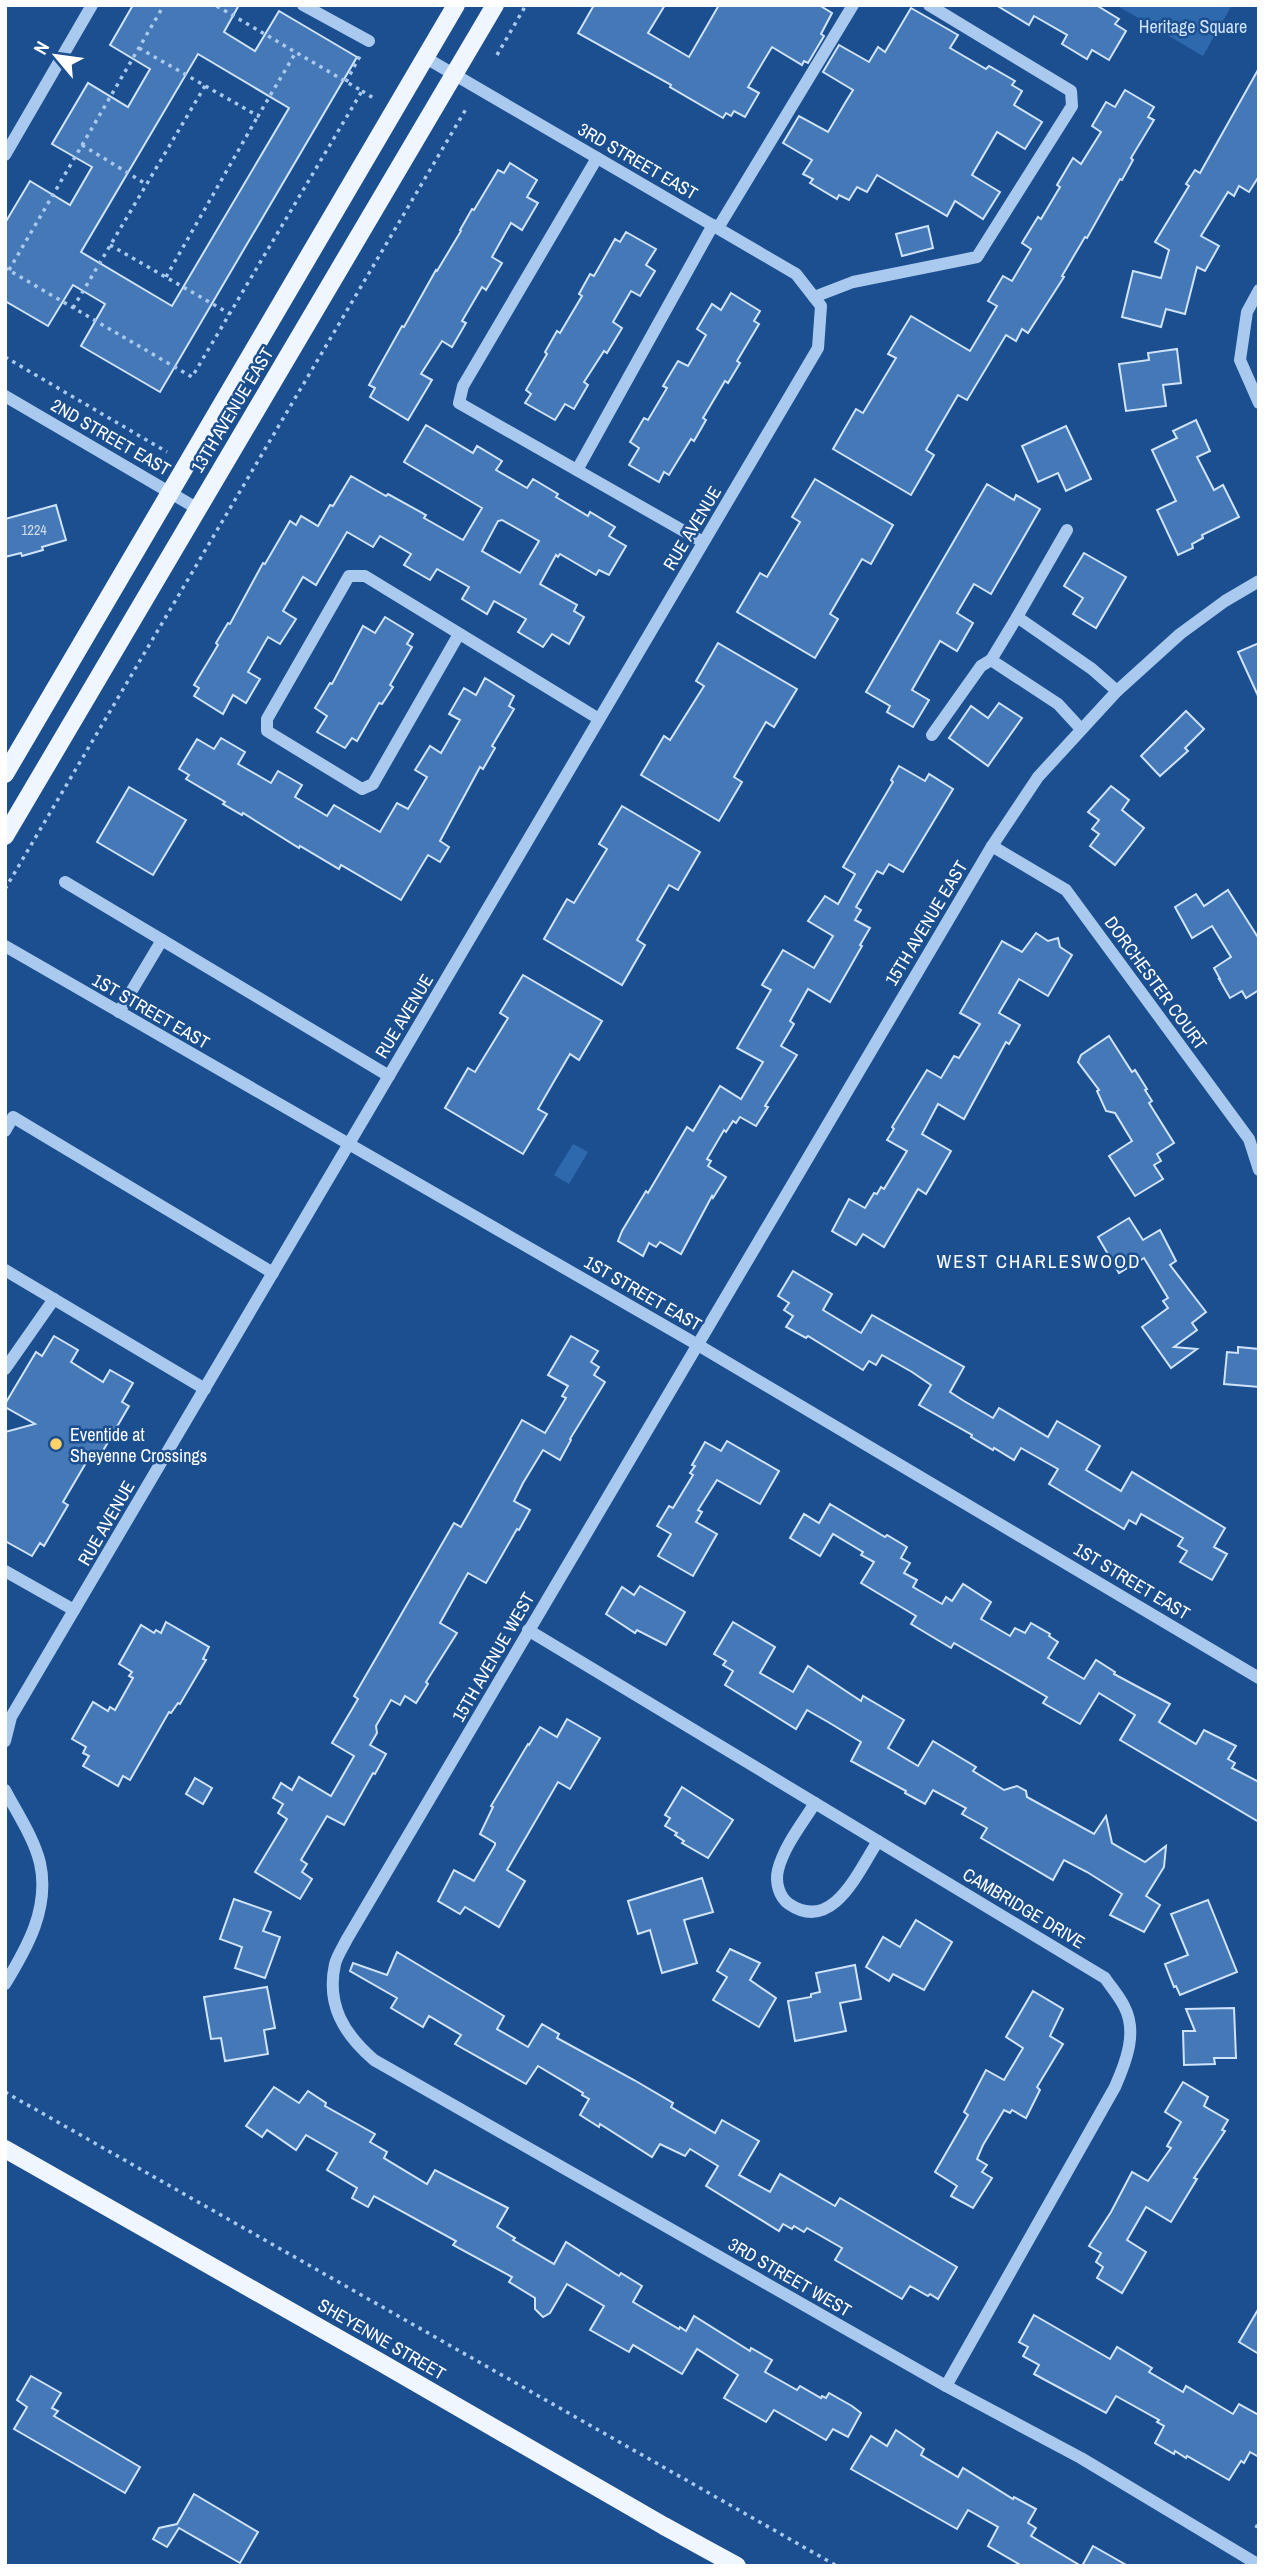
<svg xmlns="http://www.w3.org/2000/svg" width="1264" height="2571" font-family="'Archivo Narrow',sans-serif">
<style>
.green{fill:#2e69ad}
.building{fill:#4478b7;stroke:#cfe3fa;stroke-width:2;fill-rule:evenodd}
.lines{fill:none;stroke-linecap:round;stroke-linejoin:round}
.path{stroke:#a9c9ee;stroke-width:3.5;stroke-dasharray:3.5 5;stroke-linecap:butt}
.minor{stroke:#a9c9ee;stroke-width:12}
.major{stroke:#f0f6ff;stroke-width:18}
.poi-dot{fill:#ffd166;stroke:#1b4f8f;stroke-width:2.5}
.labels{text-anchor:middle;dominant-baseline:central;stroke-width:5;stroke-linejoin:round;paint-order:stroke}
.number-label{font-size:14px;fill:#d0dded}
.park-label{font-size:18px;fill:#cfe3fa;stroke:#1b4f8f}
.street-label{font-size:18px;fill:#fff;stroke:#1b4f8f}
.poi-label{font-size:18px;fill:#fff;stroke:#1b4f8f;text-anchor:start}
.neighbourhood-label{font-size:19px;letter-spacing:2px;fill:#fff;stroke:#1b4f8f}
</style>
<rect width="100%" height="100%" fill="#1b4f8f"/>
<g class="green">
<polygon points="1116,5 1232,5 1203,56"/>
<polygon points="573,1144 588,1152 569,1184 554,1175"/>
</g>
<g class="building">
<path d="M133 5H239L224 32 255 51 279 11 357 57 160 392 81 346 105 304 73 285 48 326 5 301V223L30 181 70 205 92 167 52 144 88 83 128 107 150 69 110 45ZM198 54 289 108 172 306 81 252Z"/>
<polygon points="594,5 665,5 648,33 689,57 719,5 819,5 832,13 821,34 824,36 808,63 804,61 802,65 772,47 748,87 759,93 745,117 734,111 731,116 726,113 723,118 670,87 671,85 578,33"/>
<polygon points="996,5 1096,5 1119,19 1115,24 1126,31 1109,60 1092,50 1087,59 1062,44 1067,35 1034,16 1029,25"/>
<polygon points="911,8 958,35 950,48 986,69 989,66 1015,81 1012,85 1022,91 1014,105 1042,122 1025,149 997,132 972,175 1000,192 983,219 955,201 947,216 877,175 867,192 857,187 849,200 839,195 837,199 810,183 813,179 803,174 812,160 783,143 799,116 828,132 845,103 853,90 823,72 839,45 869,62 878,47 885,52"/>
<polygon points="1259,68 1259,176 1249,192 1239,186 1234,196 1228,192 1201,236 1219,246 1205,271 1197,267 1185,314 1166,309 1161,327 1122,317 1133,271 1161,278 1169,250 1155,242 1189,186 1186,184 1195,170 1200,173"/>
<polygon points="1125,90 1154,107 1148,117 1154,120 1131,158 1133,160 1122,180 1120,179 1087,238 1085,237 1062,276 1064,277 1028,333 1022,329 1016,341 1006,335 967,400 958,395 926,450 934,455 911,495 833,449 856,409 863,413 896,358 888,354 911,316 970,351 997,306 988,301 1003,276 1012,281 1031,249 1022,243 1038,217 1041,219 1060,187 1057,185 1073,158 1081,164 1101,132 1092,126 1106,102 1115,107"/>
<polygon points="510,163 537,180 527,197 538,203 522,230 511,223 492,257 502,263 486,290 482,287 462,321 466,323 452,347 442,341 421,374 432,380 408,420 370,397 375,388 369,385 402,326 404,327 436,270 437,271 461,231 460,230 472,209 474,210 498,170 504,173"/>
<polygon points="928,226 933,248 902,256 896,234"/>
<polygon points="626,232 656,249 646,265 655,271 640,296 631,291 613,322 622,328 607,353 604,351 584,382 588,385 574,409 565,404 555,420 525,403 531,394 526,390 547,354 545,352 557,331 560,333 582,296 579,294 590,274 594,276 615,239 620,242"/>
<polygon points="731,293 760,311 754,321 759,324 737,361 740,363 728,383 725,381 703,418 706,420 694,441 691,439 669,475 664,472 659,482 629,465 639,448 630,442 644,418 648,420 667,388 663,386 678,361 688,366 706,335 697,329 712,304 721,310"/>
<polygon points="1177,349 1181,383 1163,385 1166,406 1126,411 1119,364 1149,360 1148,353"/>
<polygon points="1196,420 1210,451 1197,457 1214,490 1223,485 1239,517 1202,535 1203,538 1192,544 1193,548 1178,555 1157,510 1176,501 1152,450 1177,438 1173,431"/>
<path d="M426 425 473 453 477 446 502 461 496 470 527 488 533 479 558 494 556 497 588 516 590 512 615 527 609 536 626 546 609 575 599 570 596 575 560 554 558 557 556 555 540 584 577 605 574 611 584 617 569 644 552 634 543 647 518 632 526 619 494 601 487 614 462 599 469 587 437 569 430 580 404 565 411 554 380 536 373 547 347 532 316 585 303 577 283 611 296 619 280 644 268 637 248 672 260 679 246 703 233 695 223 714 194 696 199 688 194 685 218 645 216 643 228 623 230 624 263 563 265 564 290 521 296 525 301 516 318 526 330 505 333 506 351 476 386 496 388 494 426 515 424 518 463 540 482 508 404 462ZM502 520 539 541 520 573 482 551 498 521Z"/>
<polygon points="1066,426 1091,479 1066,491 1058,473 1038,482 1022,446"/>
<polygon points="815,479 893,525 871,564 862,559 830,614 838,619 815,658 737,612 760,573 767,577 800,522 792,517"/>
<polygon points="987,484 1014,500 1016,495 1040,509 991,594 974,584 957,613 973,623 957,651 940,641 912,690 929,700 913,727 887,712 890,706 866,692"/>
<polygon points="56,505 66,540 42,547 43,550 22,556 21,553 5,557 5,519"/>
<polygon points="1084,553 1126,577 1096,628 1073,614 1083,598 1064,586"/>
<polygon points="385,617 413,634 407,644 412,647 390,685 393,687 382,704 379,703 357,741 352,738 345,748 317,732 327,716 315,708 330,683 332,684 363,626 375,633"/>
<polygon points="718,643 797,689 774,727 766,722 749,751 734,777 742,782 719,821 641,775 664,736 670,740 704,686 696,681"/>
<polygon points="1259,643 1259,698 1238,652"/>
<polygon points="485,678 514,696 509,706 514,709 492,746 495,748 483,769 480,767 440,841 449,847 440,862 428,855 401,900 341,865 339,869 300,846 299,848 243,813 242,815 223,804 225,802 186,779 189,775 179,769 197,739 214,749 221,738 245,752 238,764 271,783 278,771 302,785 295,797 327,816 334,805 380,832 397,803 408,809 427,777 415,770 430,746 441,753 460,720 449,714 464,688 476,695"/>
<polygon points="999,703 1022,718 988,766 949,738 971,706 988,718"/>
<polygon points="1186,711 1204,729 1185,748 1188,751 1160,776 1141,756"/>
<polygon points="899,766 925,781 929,774 953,789 903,872 889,864 883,874 877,871 856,907 861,910 855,920 870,928 860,945 862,946 830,1002 808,989 790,1021 794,1024 781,1046 797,1055 765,1106 768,1107 756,1126 740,1117 736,1123 733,1121 726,1132 724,1130 707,1159 711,1161 708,1166 726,1177 713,1198 712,1196 681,1254 660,1242 656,1247 649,1243 643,1256 618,1241 622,1231 646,1191 648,1193 687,1127 693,1131 720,1086 741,1099 763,1062 737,1048 771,990 762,985 783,950 814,968 833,936 808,921 825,896 838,904 855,874 843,867 893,782 891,780"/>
<polygon points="1111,786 1129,800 1122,810 1144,828 1115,865 1090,846 1099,834 1092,829 1099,820 1088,812"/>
<polygon points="129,787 186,820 153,875 97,842"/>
<polygon points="622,806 700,852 678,890 669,885 637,940 645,945 622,985 544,939 567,899 574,903 607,849 599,844"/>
<polygon points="1228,890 1259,939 1259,990 1246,998 1242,991 1230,998 1219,979 1220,979 1214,968 1231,957 1212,926 1192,938 1175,907 1196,894 1204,906"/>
<polygon points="1036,933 1048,941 1058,938 1060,947 1072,955 1048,996 1019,979 999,1013 1020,1025 1009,1044 1006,1042 964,1119 938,1104 922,1134 951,1151 926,1194 918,1189 884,1247 863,1234 856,1245 832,1231 849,1199 865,1208 874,1193 877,1194 881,1187 884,1189 907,1151 887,1140 894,1129 892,1127 927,1070 941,1078 954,1056 959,1058 980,1024 960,1013 1002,941 1022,952"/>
<polygon points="523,975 602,1021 579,1060 570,1054 553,1083 538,1109 547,1114 523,1154 445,1108 468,1068 475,1072 508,1018 500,1013"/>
<polygon points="1109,1036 1132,1072 1135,1070 1147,1089 1145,1090 1152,1101 1149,1103 1174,1143 1157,1154 1161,1161 1154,1165 1163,1179 1135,1196 1109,1156 1132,1141 1115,1113 1106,1111 1097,1091 1099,1090 1078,1062 1081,1055"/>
<polygon points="1129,1218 1143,1240 1160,1230 1176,1261 1170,1265 1206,1312 1192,1323 1197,1330 1174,1347 1197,1349 1171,1368 1142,1327 1168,1308 1163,1301 1168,1298 1144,1258 1119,1273 1098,1237"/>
<polygon points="793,1271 832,1294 823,1310 861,1333 872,1315 964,1367 950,1392 964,1401 993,1418 999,1408 1048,1437 1057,1421 1100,1446 1086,1470 1121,1491 1132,1472 1225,1528 1214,1547 1227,1554 1212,1580 1180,1562 1187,1551 1178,1546 1183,1538 1141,1514 1136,1524 1129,1520 1124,1529 1049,1484 1058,1469 1021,1448 1014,1460 994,1448 993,1450 971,1437 972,1435 919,1405 931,1385 912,1372 882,1355 876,1365 869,1361 863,1370 808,1336 806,1338 786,1327 793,1316 784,1310 789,1303 778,1296"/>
<polygon points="54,1336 78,1350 71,1362 103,1382 110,1370 133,1383 122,1402 129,1406 97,1461 90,1456 63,1502 68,1505 44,1546 40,1543 32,1556 5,1541 5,1432 35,1424 5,1407 5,1404 36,1352 42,1356"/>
<polygon points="571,1336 598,1351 591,1362 599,1367 594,1375 605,1382 570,1439 571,1440 560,1460 543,1450 523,1483 514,1501 530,1510 519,1530 517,1529 486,1583 468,1573 440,1623 457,1633 426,1682 428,1684 416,1703 405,1696 400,1705 391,1700 376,1726 377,1733 370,1745 386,1754 375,1774 373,1773 344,1825 327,1816 301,1860 307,1864 302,1872 312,1879 300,1899 255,1872 287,1819 278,1813 283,1804 273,1798 281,1783 292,1790 299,1777 331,1796 354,1756 332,1743 358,1699 354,1696 454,1523 461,1527 522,1420 545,1433 566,1398 562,1396 568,1386 548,1375"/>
<polygon points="1238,1347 1259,1349 1259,1387 1224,1384 1227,1352 1238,1353"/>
<polygon points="727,1441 779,1471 760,1504 717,1480 698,1510 702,1512 696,1522 717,1534 693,1576 658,1556 671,1534 657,1526 669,1506 673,1508 693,1475 690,1473 695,1466 692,1465 705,1442 721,1451"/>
<polygon points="830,1504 885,1537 887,1535 907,1547 901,1558 910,1563 904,1573 917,1580 913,1587 942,1604 946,1597 952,1601 963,1584 991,1602 981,1619 1010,1636 1015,1628 1025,1633 1031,1623 1050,1634 1049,1636 1058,1642 1048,1658 1084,1679 1096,1660 1115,1672 1114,1674 1170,1704 1159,1722 1196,1744 1204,1730 1236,1746 1228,1759 1235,1763 1232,1768 1259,1782 1259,1822 1120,1740 1135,1715 1099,1693 1080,1724 1043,1703 1047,1697 954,1643 951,1648 911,1624 916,1616 861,1583 874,1562 861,1555 863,1552 833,1534 820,1556 790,1538 804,1514 819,1523"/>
<polygon points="640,1586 685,1612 666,1645 637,1630 635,1633 606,1614 622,1587 634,1595"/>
<polygon points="166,1622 209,1647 203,1659 206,1660 180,1704 178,1703 171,1713 169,1712 130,1780 123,1776 118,1786 83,1766 89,1756 83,1753 86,1747 72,1739 93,1702 108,1711 110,1707 115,1710 133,1678 129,1676 132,1672 119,1664 141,1625 154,1633 156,1630 161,1633"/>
<polygon points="733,1622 775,1647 760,1673 793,1692 808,1666 861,1701 863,1696 904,1720 888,1748 918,1766 933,1741 976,1767 973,1771 1004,1790 1017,1786 1026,1791 1027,1797 1094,1834 1106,1816 1112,1843 1145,1862 1166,1846 1164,1867 1146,1896 1160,1905 1144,1932 1110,1915 1122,1894 1087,1872 1064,1860 1053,1880 981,1838 987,1828 962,1814 966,1808 933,1790 925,1804 905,1793 906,1791 851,1761 861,1742 828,1722 807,1710 796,1729 725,1685 733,1671 723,1665 726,1661 714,1654"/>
<polygon points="567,1719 600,1738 570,1789 558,1782 507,1870 525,1881 499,1927 465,1907 460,1914 438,1901 454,1870 474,1881 495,1845 495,1843 480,1834 493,1807 491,1806 528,1744 529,1745 540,1727 557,1737"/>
<polygon points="195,1778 212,1788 203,1804 186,1794"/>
<polygon points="682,1787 733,1820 708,1858 682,1843 684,1841 675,1835 677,1833 665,1826 670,1818 665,1815"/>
<polygon points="702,1878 713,1912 684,1920 697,1963 662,1973 650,1930 638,1934 628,1901"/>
<polygon points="234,1899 271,1912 263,1931 280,1937 265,1978 235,1968 242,1947 220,1939"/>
<polygon points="1208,1900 1237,1972 1180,1995 1176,1986 1174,1987 1165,1964 1188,1955 1171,1914"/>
<polygon points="916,1920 952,1942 924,1990 893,1974 889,1981 866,1967 883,1937 900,1947"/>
<polygon points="730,1949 760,1963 750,1980 776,1998 759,2027 713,2000 727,1977 717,1971"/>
<polygon points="397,1952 504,2016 497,2029 528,2047 542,2024 559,2034 557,2038 634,2080 673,2103 671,2107 715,2133 722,2120 759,2141 739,2175 770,2192 780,2174 835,2206 840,2198 957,2267 938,2299 930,2294 928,2296 910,2286 902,2299 835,2260 842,2248 807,2228 804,2232 794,2226 792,2229 783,2224 779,2231 706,2186 718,2166 690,2149 685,2156 660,2144 652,2157 600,2124 599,2127 580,2115 589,2099 582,2095 583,2093 538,2066 526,2084 455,2044 461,2035 429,2016 423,2027 391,2008 397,1998 350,1971 353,1963 387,1975"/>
<polygon points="855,1965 861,1999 840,2003 846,2031 795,2041 788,2001 811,1997 811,1994 820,1992 816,1973"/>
<polygon points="267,1987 275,2028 264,2030 268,2054 225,2061 221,2038 211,2039 204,1997"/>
<polygon points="1033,1991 1063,2009 1050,2036 1063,2044 1037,2087 1040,2090 1026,2118 1012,2110 1010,2113 1004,2110 983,2145 977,2159 987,2165 982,2172 992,2178 973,2208 951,2196 957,2186 935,2172 968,2115 964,2112 986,2070 1004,2080 1023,2048 1006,2037"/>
<polygon points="1234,2008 1236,2058 1214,2058 1215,2064 1184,2065 1183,2031 1195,2031 1186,2009"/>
<polygon points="1183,2082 1208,2097 1204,2106 1228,2120 1222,2130 1225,2131 1194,2178 1197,2179 1171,2222 1146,2207 1127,2240 1146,2252 1122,2293 1097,2278 1103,2267 1096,2262 1101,2253 1089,2246 1111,2212 1132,2172 1148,2181 1171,2148 1167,2146 1181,2122 1165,2112"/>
<polygon points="274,2087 299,2103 308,2091 326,2103 325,2106 375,2134 370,2142 387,2152 384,2158 427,2184 435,2170 508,2208 497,2227 515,2238 513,2240 554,2264 566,2242 619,2276 621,2273 642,2286 633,2302 679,2329 680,2327 686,2331 694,2316 750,2351 751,2348 772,2360 765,2372 797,2390 800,2386 821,2398 822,2396 826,2398 829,2393 852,2406 861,2413 848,2437 833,2429 826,2440 774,2410 766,2422 724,2398 738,2375 697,2349 682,2374 633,2345 629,2352 590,2330 604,2306 567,2284 550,2313 543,2317 535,2309 535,2298 509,2282 512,2277 453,2245 456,2241 374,2196 368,2207 352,2198 357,2188 327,2170 337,2153 306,2135 296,2150 267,2130 262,2137 246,2126"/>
<polygon points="1259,2308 1259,2354 1239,2342"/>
<polygon points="1034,2315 1110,2359 1117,2347 1152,2368 1149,2372 1183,2392 1186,2386 1233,2414 1239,2404 1259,2415 1259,2457 1250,2452 1244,2463 1241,2461 1229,2480 1187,2456 1186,2458 1175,2451 1174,2454 1155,2443 1164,2426 1157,2422 1159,2420 1116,2396 1106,2413 1034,2374 1039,2365 1023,2356 1028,2347 1019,2342"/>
<polygon points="31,2376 61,2393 52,2408 58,2411 54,2416 140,2467 125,2493 14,2429 27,2407 17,2400"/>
<polygon points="896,2430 924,2449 921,2455 958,2477 963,2468 1013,2499 1014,2497 1036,2509 1028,2523 1036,2528 1031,2536 1081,2566 1022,2566 988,2546 998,2527 968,2510 957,2529 851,2469 871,2436 887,2446"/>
<polygon points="194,2494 258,2532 240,2563 179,2528 167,2547 153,2539 159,2528 177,2524"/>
<polygon points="1093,2546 1128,2566 1082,2566"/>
</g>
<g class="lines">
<g class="path">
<polyline points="139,48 258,116 296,52"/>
<polyline points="497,55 526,5"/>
<polyline points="346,82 360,56"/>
<polyline points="362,91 375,99"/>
<polyline points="82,145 146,184"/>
<polyline points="110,245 230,314"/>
<polyline points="5,268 192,377 362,91 215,5"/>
<polyline points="9,270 164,5"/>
<polyline points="166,277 258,116"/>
<polyline points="73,308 205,86"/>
<polyline points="5,357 167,452"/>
<polyline points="5,889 466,109"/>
<polyline points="5,2092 837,2566"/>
<polyline points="1256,2528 1259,2522"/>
</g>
<g class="minor">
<polyline points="303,5 369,41"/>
<polyline points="5,155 92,5"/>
<polyline points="597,158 463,386 459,403 703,542"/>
<polyline points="718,228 853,5"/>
<polyline points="1259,290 1247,312 1240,360 1259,403"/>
<polyline points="814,297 853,282 977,257 1072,106 1071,91 929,5"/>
<polyline points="5,396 198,509"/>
<polyline points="577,470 713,225"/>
<path d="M1259 581 1225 601 1180 634 1117 691 1038 777 992 846 347 1939C343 1947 337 1956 335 1964 326 2005 344 2034 374 2060L946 2386 1081 2458 1259 2565"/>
<polyline points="1017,617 1067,530"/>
<polyline points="459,634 373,784 362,789 267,731 267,719 349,576 365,576 599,719"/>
<polyline points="1081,729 1058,704 991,660 1017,617 1092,669 1117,691"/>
<polyline points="932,735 981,666 991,660"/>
<polyline points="992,846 1066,890 1249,1139 1259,1170"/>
<polyline points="65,882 162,940 119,1012"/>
<polyline points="162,940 389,1076"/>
<polyline points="5,946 698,1345 1259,1678"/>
<polyline points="5,1131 13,1117 273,1273"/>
<polyline points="5,1270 205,1389"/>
<polyline points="5,1369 54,1299"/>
<polyline points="5,1571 74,1610"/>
<path d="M528 1630 1105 1978C1111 1987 1119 1996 1124 2006 1138 2032 1126 2062 1115 2087L946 2386"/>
<polyline points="5,1741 11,1717 818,348 821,306 796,274 426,58"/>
<path d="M5 1790C17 1813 34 1838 40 1863 50 1908 27 1948 5 1984"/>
<path d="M815 1803C802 1824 784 1846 778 1870 775 1882 779 1897 789 1904 833 1934 859 1870 878 1841"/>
</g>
<g class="major">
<polyline points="5,774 456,5"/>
<polyline points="5,836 495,5"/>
<polyline points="5,2149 380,2362 664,2526 737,2566"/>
</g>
</g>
<circle class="poi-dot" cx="56" cy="1444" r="7"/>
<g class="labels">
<g class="number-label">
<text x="34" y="530">1224</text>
</g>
<g class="park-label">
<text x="1193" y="26">Heritage Square</text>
</g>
<g class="street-label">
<text transform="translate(638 161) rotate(30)">3RD STREET EAST</text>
<text transform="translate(232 410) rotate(-59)">13TH AVENUE EAST</text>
<text transform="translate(111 437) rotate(30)">2ND STREET EAST</text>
<text transform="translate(692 528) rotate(-59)">RUE AVENUE</text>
<text transform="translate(926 923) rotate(-59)">15TH AVENUE EAST</text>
<text transform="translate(1156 983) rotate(54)">DORCHESTER COURT</text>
<text transform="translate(151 1011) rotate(30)">1ST STREET EAST</text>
<text transform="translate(404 1016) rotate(-59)">RUE AVENUE</text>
<text transform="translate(643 1293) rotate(30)">1ST STREET EAST</text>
<text transform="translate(106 1523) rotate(-60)">RUE AVENUE</text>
<text transform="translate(1132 1581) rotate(31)">1ST STREET EAST</text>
<text transform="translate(493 1657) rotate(-60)">15TH AVENUE WEST</text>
<text transform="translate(1024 1908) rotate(31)">CAMBRIDGE DRIVE</text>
<text transform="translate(790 2277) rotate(30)">3RD STREET WEST</text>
<text transform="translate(382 2339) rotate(30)">SHEYENNE STREET</text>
</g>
<g class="poi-label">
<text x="70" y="1434">Eventide at<tspan x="70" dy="21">Sheyenne Crossings</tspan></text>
</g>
<g class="neighbourhood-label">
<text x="1039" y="1261">WEST CHARLESWOOD</text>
</g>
</g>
<rect width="1264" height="2571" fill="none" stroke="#ffffff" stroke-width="14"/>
<g transform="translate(56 56) rotate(299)" stroke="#1b4f8f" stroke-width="5" paint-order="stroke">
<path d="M0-5L12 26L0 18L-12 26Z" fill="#ffffff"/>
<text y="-10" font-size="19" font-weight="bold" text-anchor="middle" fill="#ffffff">N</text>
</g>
</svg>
